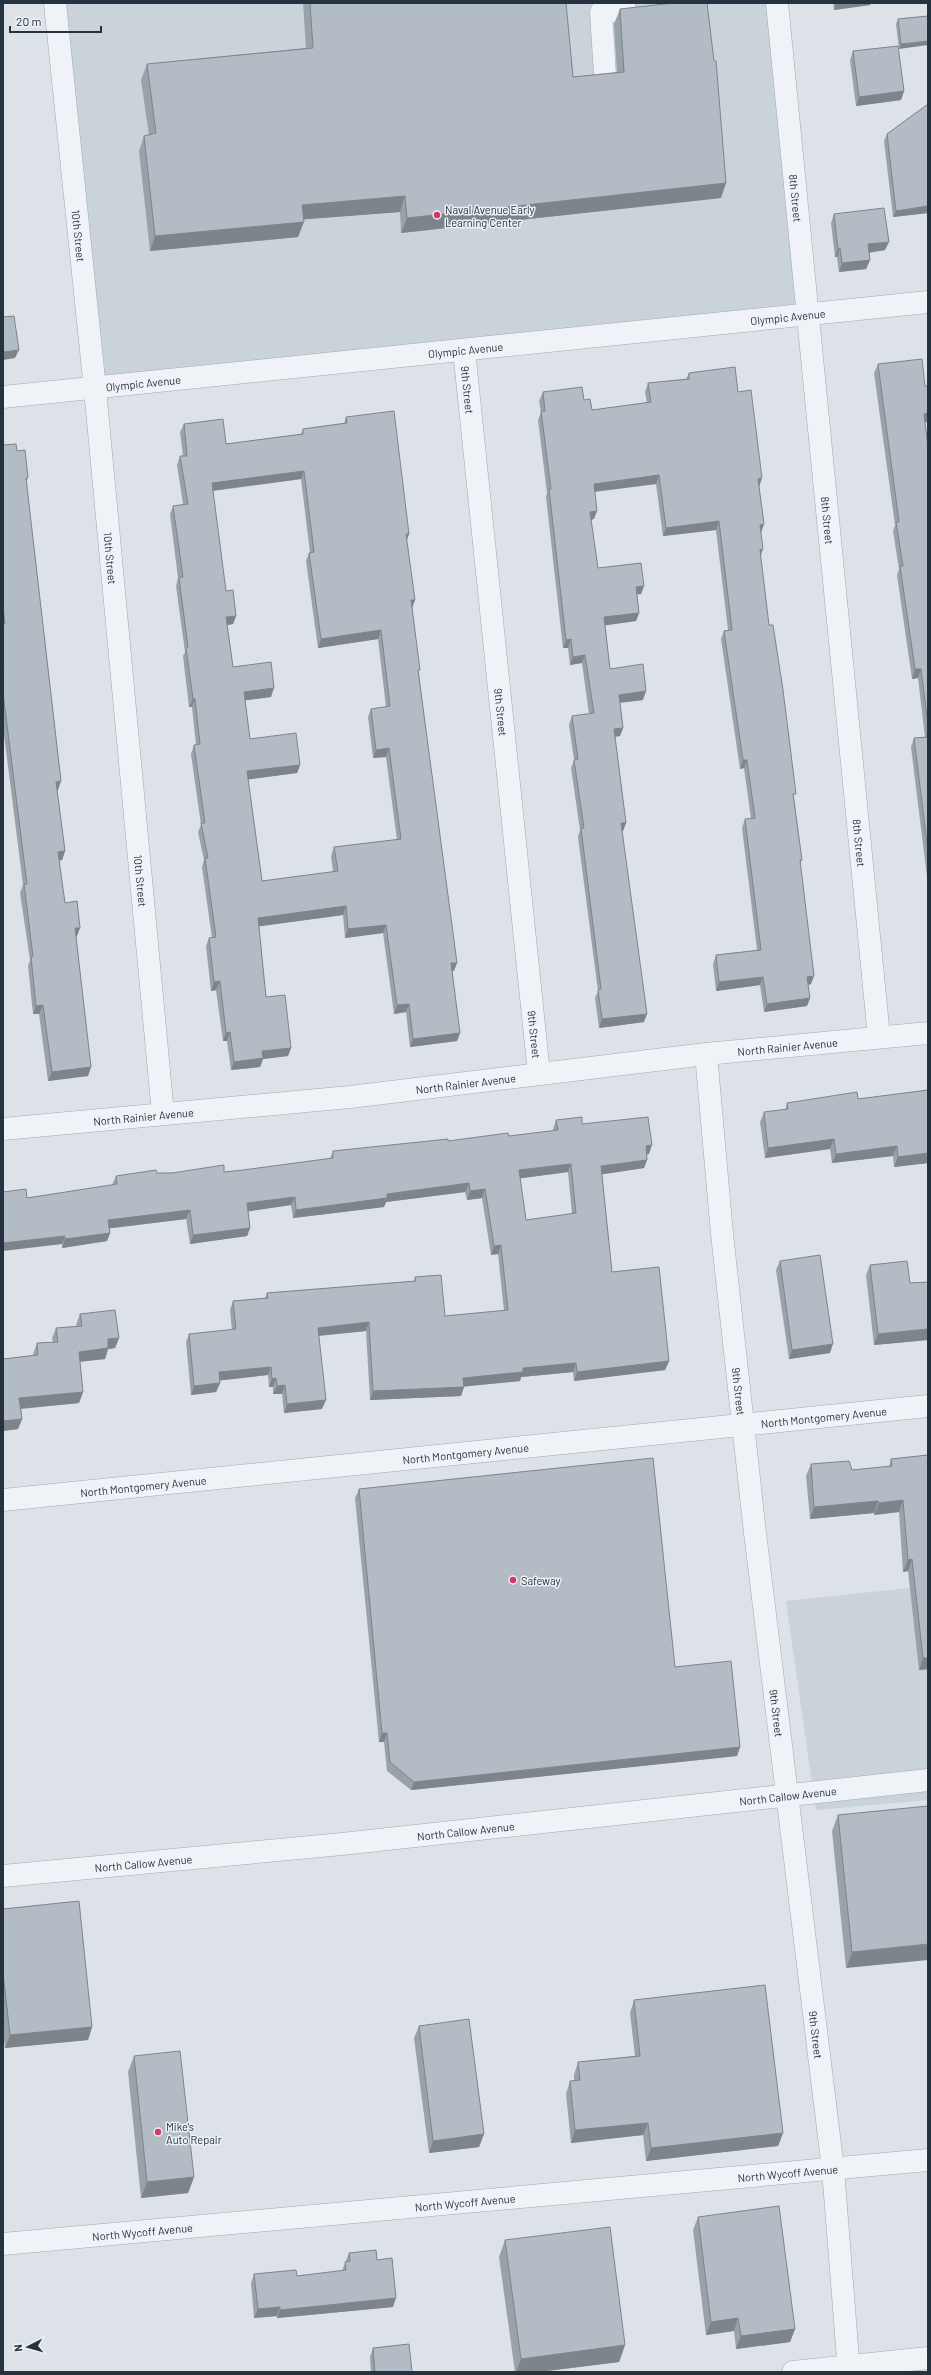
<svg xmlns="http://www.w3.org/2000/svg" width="931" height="2375" font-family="Barlow,sans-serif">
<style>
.built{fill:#cad2da}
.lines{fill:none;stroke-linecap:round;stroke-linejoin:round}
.pedestrian-casing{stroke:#a1aab2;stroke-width:23}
.minor-casing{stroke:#a1aab2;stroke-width:23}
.tertiary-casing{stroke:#a1aab2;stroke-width:23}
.pedestrian{stroke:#eff2f6;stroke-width:22}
.minor{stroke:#eff2f6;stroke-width:22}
.tertiary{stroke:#eff2f6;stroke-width:22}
.wall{fill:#9aa2a9;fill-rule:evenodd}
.shaded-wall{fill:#7d848a}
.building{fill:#b3bcc5;stroke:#7d848a;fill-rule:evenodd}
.poi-dot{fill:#d73766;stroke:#ecf1f5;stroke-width:1.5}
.labels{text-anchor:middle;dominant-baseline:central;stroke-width:3;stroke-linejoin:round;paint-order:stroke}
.street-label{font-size:11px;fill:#25323f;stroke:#ecf1f5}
.poi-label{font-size:11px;fill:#25323f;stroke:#ecf1f5;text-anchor:start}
</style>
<rect width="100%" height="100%" fill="#dce2e8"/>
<g class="built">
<polygon points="55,3 777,3 808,314 95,389"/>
<polygon points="928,1586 928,1800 816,1810 786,1601"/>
</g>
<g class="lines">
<defs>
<polyline id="pedestrian" points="605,75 601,12 624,10 624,3"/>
<g id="minor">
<path id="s1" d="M55 3 95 389 163 1114"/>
<path id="s2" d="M777 3 879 1037"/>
<path id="s3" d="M464 350 539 1074"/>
<path id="s4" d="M3 397 928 302"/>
<path id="s5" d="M706 1054 722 1234 755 1533 833 2169 849 2372"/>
<path id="s6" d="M3 1129 350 1097 706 1054 928 1033"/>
<path id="s7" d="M3 1500 928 1406"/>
<path id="s8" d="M3 2244 928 2160"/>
<polyline points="793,2372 928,2358"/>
</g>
<g id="tertiary">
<path id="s9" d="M3 1876 342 1844 928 1780"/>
</g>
</defs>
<use href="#pedestrian" class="pedestrian-casing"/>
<use href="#minor" class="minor-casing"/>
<use href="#tertiary" class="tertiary-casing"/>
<use href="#pedestrian" class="pedestrian"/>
<use href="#minor" class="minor"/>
<use href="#tertiary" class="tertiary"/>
</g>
<g class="wall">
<polygon points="303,3 578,3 566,4 573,77 617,72 614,24 620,9 721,198 401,233 400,212 304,219 298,237 150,251 139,151 144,136 149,135 141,80 147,64 306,48"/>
<polygon points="833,3 871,3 870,5 834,10"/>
<polygon points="928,16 899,49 896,24 898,19"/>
<polygon points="853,51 904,91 901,100 856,106 850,60"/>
<polygon points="928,104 928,213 893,217 884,141 887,134"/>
<polygon points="834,214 885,250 869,253 870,260 866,269 839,272 837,257 835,257 831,223"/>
<polygon points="878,364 925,422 928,447 928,885 911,747 914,738 925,737 918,678 912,679 897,575 899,569 893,531 895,525 874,373"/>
<polygon points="689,373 738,392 759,486 764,524 761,531 760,557 769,625 794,799 802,860 800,864 811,984 808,985 810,998 807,1006 764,1012 760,985 716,991 713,964 716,955 757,950 742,828 745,819 751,819 744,768 740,769 721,639 724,631 728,630 716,530 663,536 656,484 595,492 594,519 591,520 598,568 644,586 641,594 637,594 639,613 636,621 605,625 610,669 643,700 620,703 623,728 620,736 615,737 626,823 623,831 622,831 644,1022 599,1028 595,998 598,991 578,837 580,830 571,768 574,760 569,725 572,716 589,714 582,663 570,665 568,648 563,648 546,497 547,493 538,420 541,412 539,401 543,392 584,400 592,410 647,403 645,392 648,383 686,379"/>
<path d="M346 417 409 534 406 540 415 600 412 607 419 674 454 971H452L460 1033 457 1041 410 1047 406 1012 394 1014 383 933 345 938 343 915 259 926 266 997 291 1048 288 1056 263 1059 260 1067 231 1070 227 1041H223L216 990 211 991 206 946 209 938H212L202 867 204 860 198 832 201 825 191 754 194 745H196L192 707H189L183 656 185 652 176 586 178 578 170 514 173 506 183 504 177 465 180 456H183L180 432 184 424 226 444 301 434 303 429 344 423ZM301 479 310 553H309L306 561 318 648 378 639 386 707 371 709 368 717 373 758 386 757 397 840 334 847 331 856 333 872 262 881 248 779 297 773 300 765 250 739 245 700 271 697 233 667 227 625 233 624 236 616 226 591 213 491Z"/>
<polygon points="3,445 17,451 26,483 61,781 57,790 65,851 62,860 59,861 65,903 77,936 76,937 91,1067 88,1076 48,1081 39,1014 33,1014 28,966 30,960 20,893 23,885 3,727"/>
<polygon points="928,1090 928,1163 894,1167 893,1156 832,1163 830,1149 765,1158 760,1122 764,1112 785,1110 787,1103 858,1099"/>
<path d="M556 1120 582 1124 649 1154H647V1160L644 1168 602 1174 612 1272 669 1361 665 1370 574 1381 573 1372 521 1377 520 1381 464 1386 461 1396 370 1400 366 1331 319 1336 322 1409 284 1413 282 1394H273V1387H269L268 1375 219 1380 220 1383 216 1392 191 1395 186 1342 189 1334 232 1330 230 1310 233 1301 265 1298 267 1293 414 1281 415 1277 445 1316 504 1311 498 1254 491 1255 482 1198 467 1200 465 1192 386 1202 384 1207 293 1218 291 1205 248 1211 250 1228 247 1236 190 1244 186 1219 110 1228V1233L107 1241 62 1248V1244L27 1198 112 1185 116 1176 157 1173 224 1172 243 1170 330 1159 333 1151 509 1136 553 1131V1129ZM568 1172 572 1214 526 1220 520 1178Z"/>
<polygon points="780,1261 830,1353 789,1359 776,1270"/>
<polygon points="870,1265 910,1283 928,1282 928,1340 874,1345 866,1275"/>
<polygon points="80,1314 119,1338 115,1348 108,1349 105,1359 80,1362 83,1392 79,1403 21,1409 22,1419 18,1429 3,1431 3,1359 33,1355 33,1354 37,1343 53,1342 52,1338 56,1328 77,1326 76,1325"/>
<polygon points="928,1455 928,1669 919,1670 908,1571 903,1572 899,1512 874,1515 874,1513 810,1519 806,1476 811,1464 852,1470 889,1466 891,1459"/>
<polygon points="359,1489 675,1667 740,1747 737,1756 411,1790 387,1771 384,1742 379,1742 355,1498"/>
<polygon points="928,1806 846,1968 832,1831 838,1815"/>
<polygon points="3,1909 92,2027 88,2040 5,2048 3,2031"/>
<polygon points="634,2000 783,2133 778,2146 646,2161 643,2135 571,2143 566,2094 570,2081 574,2081 574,2075 578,2062 635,2056 630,2013"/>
<polygon points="419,2026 484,2134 479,2147 429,2153 414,2038"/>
<polygon points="134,2056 194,2177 188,2193 141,2198 128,2072"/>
<polygon points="698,2217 795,2329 790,2342 736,2349 734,2331 706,2335 693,2230"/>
<polygon points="505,2240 625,2345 619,2362 539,2372 515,2372 499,2257"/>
<polygon points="349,2253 377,2260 393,2307 277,2318 277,2316 254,2318 251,2283 254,2274 297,2276 342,2271"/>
<polygon points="373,2348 412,2372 371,2372 370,2357"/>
</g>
<g class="shaded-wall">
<polygon points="559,3 578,3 559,5"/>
<polygon points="836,3 871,3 870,5 834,10"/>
<polygon points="928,41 928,45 899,49 901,44"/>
<polygon points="904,91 901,100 856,106 859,97"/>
<polygon points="726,183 721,198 401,233 407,218"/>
<polygon points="405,196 400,212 296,220 302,205"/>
<polygon points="928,206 928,213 893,217 896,211"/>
<polygon points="304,222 298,237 150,251 155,236"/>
<polygon points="889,242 885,250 864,253 868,244"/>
<polygon points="840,248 837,257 835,257 838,249"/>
<polygon points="870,260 866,269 839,272 842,263"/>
<polygon points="19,350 15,358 3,360 3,352"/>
<polygon points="928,413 928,422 920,423 924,414"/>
<polygon points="304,471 301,479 209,491 212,483"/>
<polygon points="659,475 656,484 591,492 594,484"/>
<polygon points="28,477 25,486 26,478"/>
<polygon points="762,478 759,487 758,479"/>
<polygon points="597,511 594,519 587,520 590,512"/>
<polygon points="719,521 716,530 663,536 666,528"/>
<polygon points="764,524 761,533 760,525"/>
<polygon points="406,534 409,534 406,543"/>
<polygon points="763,549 760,558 760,550"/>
<polygon points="644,586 641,594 633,595 636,587"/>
<polygon points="411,600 415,600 412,608"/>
<polygon points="639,613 636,621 601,626 604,617"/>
<polygon points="236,616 233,624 223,626 226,617"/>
<polygon points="381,630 378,639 318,648 321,639"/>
<polygon points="571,639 568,648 563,648 566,640"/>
<polygon points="585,655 582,663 570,665 573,657"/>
<polygon points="915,669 921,669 918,678 912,679"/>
<polygon points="274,688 271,697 241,701 244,692"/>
<polygon points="646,691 643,700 616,703 619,695"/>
<polygon points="193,699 195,699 192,707 189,707"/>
<polygon points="623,728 620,736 611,737 614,729"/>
<polygon points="389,748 386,757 373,758 376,750"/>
<polygon points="743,760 747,760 744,768 740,769"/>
<polygon points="300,765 297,773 244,780 247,771"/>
<polygon points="61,781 58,790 53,791 56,782"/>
<polygon points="621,823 626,823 623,831 618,832"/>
<polygon points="65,851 62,860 55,861 58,852"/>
<polygon points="346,906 343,915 255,927 258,918"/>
<polygon points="386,925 383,933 345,938 348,929"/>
<polygon points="75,928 80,928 77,936 72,937"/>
<polygon points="451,963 457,963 454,971 448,972"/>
<polygon points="814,976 811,984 804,985 807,977"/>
<polygon points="763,977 760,985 716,991 719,982"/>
<polygon points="220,981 216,990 211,991 214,982"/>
<polygon points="810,998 807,1006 764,1012 767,1004"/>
<polygon points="409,1004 406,1012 394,1014 397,1005"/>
<polygon points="43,1005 39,1014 33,1014 36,1006"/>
<polygon points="647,1014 644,1022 599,1028 602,1019"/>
<polygon points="230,1032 227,1041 223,1041 226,1033"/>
<polygon points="460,1033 457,1041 410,1047 413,1039"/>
<polygon points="291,1048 288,1056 263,1059 260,1067 231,1070 234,1062 262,1051"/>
<polygon points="91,1067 88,1076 48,1081 52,1072"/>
<polygon points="834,1139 830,1149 765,1158 768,1148"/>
<polygon points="652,1145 649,1154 643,1155 646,1146"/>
<polygon points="897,1146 893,1156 832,1163 836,1154"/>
<polygon points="928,1153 928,1163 894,1167 898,1157"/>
<polygon points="647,1160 644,1168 598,1175 601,1166"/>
<polygon points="571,1164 568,1172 516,1179 519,1170"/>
<polygon points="469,1183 465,1192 386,1202 384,1207 293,1218 296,1210 387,1194"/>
<polygon points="485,1189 482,1198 467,1200 470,1191"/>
<polygon points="295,1197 291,1205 244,1212 247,1203"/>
<polygon points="190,1210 186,1219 105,1229 108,1220"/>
<polygon points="250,1228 247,1236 190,1244 193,1235"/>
<polygon points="110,1233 107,1241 62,1248 65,1239"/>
<polygon points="65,1236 62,1244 3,1251 3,1243"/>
<polygon points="501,1245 498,1254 491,1255 494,1246"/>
<polygon points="369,1322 366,1331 315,1336 318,1328"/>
<polygon points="928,1329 928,1340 874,1345 878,1334"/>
<polygon points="119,1338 115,1348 108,1349 105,1359 75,1362 79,1352 108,1339"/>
<polygon points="833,1344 830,1353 789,1359 792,1350"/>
<polygon points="669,1361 665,1370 574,1381 577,1372"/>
<polygon points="576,1363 573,1372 521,1377 520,1381 460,1387 463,1378 523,1368"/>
<polygon points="271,1367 268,1375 216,1381 219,1372"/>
<polygon points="276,1378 273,1387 269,1387 272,1379"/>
<polygon points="220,1383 216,1392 191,1395 194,1386"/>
<polygon points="285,1385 282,1394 273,1394 277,1386"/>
<polygon points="464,1387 461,1396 370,1400 373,1391"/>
<polygon points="83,1392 79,1403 16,1409 19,1398"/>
<polygon points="326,1400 322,1409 284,1413 287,1404"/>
<polygon points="22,1419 18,1429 3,1431 3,1421"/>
<polygon points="903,1500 899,1512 874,1515 879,1503"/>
<polygon points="878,1501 874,1513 810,1519 814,1507"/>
<polygon points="912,1559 908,1571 903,1572 908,1560"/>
<polygon points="923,1658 928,1658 928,1669 919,1670"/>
<polygon points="382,1733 387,1733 384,1742 379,1742"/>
<polygon points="740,1747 737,1756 411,1790 414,1782"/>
<polygon points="928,1944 928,1960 846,1968 852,1952"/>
<polygon points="92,2027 88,2040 5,2048 10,2035"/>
<polygon points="648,2123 643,2135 571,2143 575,2130"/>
<polygon points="783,2133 778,2146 646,2161 651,2148"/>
<polygon points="484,2134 479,2147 429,2153 433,2141"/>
<polygon points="194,2177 188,2193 141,2198 147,2182"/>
<polygon points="396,2298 393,2307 277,2318 280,2310"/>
<polygon points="280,2307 277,2316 254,2318 258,2309"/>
<polygon points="738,2318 734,2331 706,2335 711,2322"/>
<polygon points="795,2329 790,2342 736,2349 741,2336"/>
<polygon points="625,2345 619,2362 539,2372 516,2372 521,2359"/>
</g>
<g class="building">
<polygon points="310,3 566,3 573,77 624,72 620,9 673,3 707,3 714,61 716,61 726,183 407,218 405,196 302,205 304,222 155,236 144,136 156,133 147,64 313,48"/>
<polygon points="928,16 928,41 901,44 898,19"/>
<polygon points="898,46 904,91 859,97 853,51"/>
<polygon points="928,104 928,206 896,211 887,134"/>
<polygon points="884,208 889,242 868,244 870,260 842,263 840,248 838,249 834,214"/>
<polygon points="14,316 19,350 3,352 3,317"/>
<polygon points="922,359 925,386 928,386 928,413 924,414 928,447 928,724 921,669 915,669 900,566 903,566 896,522 899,522 878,364"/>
<polygon points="735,367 738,392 751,390 762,478 758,479 764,524 760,525 763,549 760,550 769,625 773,625 783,690 796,794 793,794 802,860 800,860 814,976 807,977 810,998 767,1004 763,977 719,982 716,955 761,950 745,819 755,818 747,760 743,760 724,631 732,630 719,521 666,528 659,475 594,484 597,511 590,512 598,568 641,563 644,586 636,587 639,613 604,617 610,669 643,664 646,691 619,695 623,728 614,729 626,823 621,823 647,1014 602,1019 598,990 601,989 581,828 584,828 574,760 578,759 572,716 594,713 585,655 573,657 571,639 566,640 549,489 551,489 541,411 545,411 543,392 582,387 584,400 590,399 592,410 651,402 648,383 689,379 689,373"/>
<path d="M394 411 409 534H406L415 600H411L420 670H418L457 963H451L460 1033 413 1039 409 1004 397 1005 386 925 348 929 346 906 258 918 266 997 285 995 291 1048 262 1051 263 1058 234 1062 230 1032 226 1033 220 981 214 982 209 938 216 937 205 858H208L201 823H205L194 745 200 744 195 699H193L186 648 188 647 179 578 183 577 173 506 188 504 180 456H187L184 424 223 419 226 444 303 434V429L347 423 346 417ZM304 471 314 552 309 553 321 639 381 630 390 706 371 709 376 750 389 748 401 839 334 847 338 871 262 881 247 771 300 765 296 733 250 739 244 692 274 688 271 662 233 667 226 617 236 616 233 590 226 591 212 483Z"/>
<polygon points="16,444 17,451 25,450 28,477 26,478 61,781 56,782 65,851 58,852 65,903 77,901 80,928 75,928 91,1067 52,1072 43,1005 36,1006 31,957 33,956 24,884 27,884 3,693 3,672 4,672 3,667 3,624 5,624 3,606 3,445"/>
<polygon points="928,737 928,851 914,738"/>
<polygon points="928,1090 928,1153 898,1157 897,1146 836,1154 834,1139 768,1148 764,1112 788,1109 787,1103 857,1092 858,1099"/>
<path d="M582 1117V1124L648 1117 652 1145 646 1146 647 1160 601 1166 612 1272 659 1267 669 1361 577 1372 576 1363 523 1368V1372L463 1378 464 1387 373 1391 369 1322 318 1328 326 1400 287 1404 285 1385 277 1386 276 1378 272 1379 271 1367 219 1372 220 1383 194 1386 189 1334 236 1329 233 1301 268 1298 267 1293 416 1281 415 1277 441 1275 445 1316 508 1310 501 1245 494 1246 485 1189 470 1191 469 1183 387 1194V1198L296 1210 295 1197 247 1203 250 1228 193 1235 190 1210 108 1220 110 1233 65 1239V1236L3 1243V1192L26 1189 27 1198 117 1184 116 1176 156 1170 157 1173H172L224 1165V1172L243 1170 333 1158V1151L448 1139V1141L508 1133 509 1136 558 1130 556 1120ZM571 1164 576 1213 526 1220 519 1170Z"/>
<polygon points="820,1255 833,1344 792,1350 780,1261"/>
<polygon points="907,1261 910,1283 928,1282 928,1329 878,1334 870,1265"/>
<polygon points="115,1310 119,1338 108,1339 108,1348 79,1352 83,1392 19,1398 22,1419 3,1421 3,1359 38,1355 37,1343 58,1342 56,1328 82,1326 80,1314"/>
<polygon points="928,1455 928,1658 923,1658 912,1559 908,1560 903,1500 879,1503 878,1501 814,1507 811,1464 849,1461 852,1470 892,1466 891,1459"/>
<polygon points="653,1458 675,1667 731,1661 740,1747 414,1782 390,1762 387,1733 382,1733 359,1489"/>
<polygon points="928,1806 928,1944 852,1952 838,1815"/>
<polygon points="79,1901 92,2027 10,2035 3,1973 3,1909"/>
<polygon points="765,1985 783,2133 651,2148 648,2123 575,2130 570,2081 580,2080 578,2062 640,2056 634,2000"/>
<polygon points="469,2019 484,2134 433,2141 419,2026"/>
<polygon points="180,2051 194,2177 147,2182 134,2056"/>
<polygon points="779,2206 795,2329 741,2336 738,2318 711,2322 698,2217"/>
<polygon points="610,2227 625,2345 521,2359 505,2240"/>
<polygon points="376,2250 377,2260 392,2258 396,2298 280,2310 280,2307 258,2309 254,2274 296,2270 297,2276 346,2270 345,2262 350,2261 349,2253"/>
<polygon points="409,2344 412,2372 375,2372 373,2348"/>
</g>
<g class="poi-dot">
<circle cx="437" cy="215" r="4"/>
<circle cx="513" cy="1580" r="4"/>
<circle cx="158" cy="2132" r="4"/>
</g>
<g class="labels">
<g class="street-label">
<text stroke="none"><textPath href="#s2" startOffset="196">8th Street</textPath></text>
<text stroke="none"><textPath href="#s1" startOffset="234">10th Street</textPath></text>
<text stroke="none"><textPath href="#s4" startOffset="789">Olympic Avenue</textPath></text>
<text stroke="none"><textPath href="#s4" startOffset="465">Olympic Avenue</textPath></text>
<text stroke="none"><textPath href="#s4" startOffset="141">Olympic Avenue</textPath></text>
<text stroke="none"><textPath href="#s3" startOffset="40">9th Street</textPath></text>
<text stroke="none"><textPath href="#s2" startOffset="520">8th Street</textPath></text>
<text stroke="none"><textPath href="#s1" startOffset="558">10th Street</textPath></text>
<text stroke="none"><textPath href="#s3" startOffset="364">9th Street</textPath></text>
<text stroke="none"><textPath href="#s2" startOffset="844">8th Street</textPath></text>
<text stroke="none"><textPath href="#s1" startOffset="882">10th Street</textPath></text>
<text stroke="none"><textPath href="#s3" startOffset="688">9th Street</textPath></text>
<text stroke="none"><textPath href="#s6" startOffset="789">North Rainier Avenue</textPath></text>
<text stroke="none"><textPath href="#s6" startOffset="465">North Rainier Avenue</textPath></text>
<text stroke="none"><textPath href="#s6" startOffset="141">North Rainier Avenue</textPath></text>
<text stroke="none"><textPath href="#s5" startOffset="339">9th Street</textPath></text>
<text stroke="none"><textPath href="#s7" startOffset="825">North Montgomery Avenue</textPath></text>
<text stroke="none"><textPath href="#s7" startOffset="465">North Montgomery Avenue</textPath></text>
<text stroke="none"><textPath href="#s7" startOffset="141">North Montgomery Avenue</textPath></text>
<text stroke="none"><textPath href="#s5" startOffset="663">9th Street</textPath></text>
<text stroke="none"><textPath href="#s9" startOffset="789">North Callow Avenue</textPath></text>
<text stroke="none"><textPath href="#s9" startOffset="465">North Callow Avenue</textPath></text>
<text stroke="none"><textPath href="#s9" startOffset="141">North Callow Avenue</textPath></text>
<text stroke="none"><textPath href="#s5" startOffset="987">9th Street</textPath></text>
<text stroke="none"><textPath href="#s8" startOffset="788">North Wycoff Avenue</textPath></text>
<text stroke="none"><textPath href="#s8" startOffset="464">North Wycoff Avenue</textPath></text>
<text stroke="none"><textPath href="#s8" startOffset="140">North Wycoff Avenue</textPath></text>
</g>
<g class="poi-label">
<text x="445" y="209">Naval Avenue Early<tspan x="445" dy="13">Learning Center</tspan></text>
<text x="521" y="1580">Safeway</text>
<text x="166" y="2126">Mike's<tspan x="166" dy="13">Auto Repair</tspan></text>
</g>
</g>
<rect width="931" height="2375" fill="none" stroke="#25323f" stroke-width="8"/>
<g transform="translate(28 2347) rotate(264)" stroke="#ecf1f5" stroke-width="3" paint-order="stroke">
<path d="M0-3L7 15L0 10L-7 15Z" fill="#25323f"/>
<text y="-6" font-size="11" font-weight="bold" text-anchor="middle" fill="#25323f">N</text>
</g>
<path d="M10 26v6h91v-6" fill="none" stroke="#25323f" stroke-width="2"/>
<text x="16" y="26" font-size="12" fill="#25323f" stroke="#ecf1f5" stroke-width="3" paint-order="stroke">20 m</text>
</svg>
